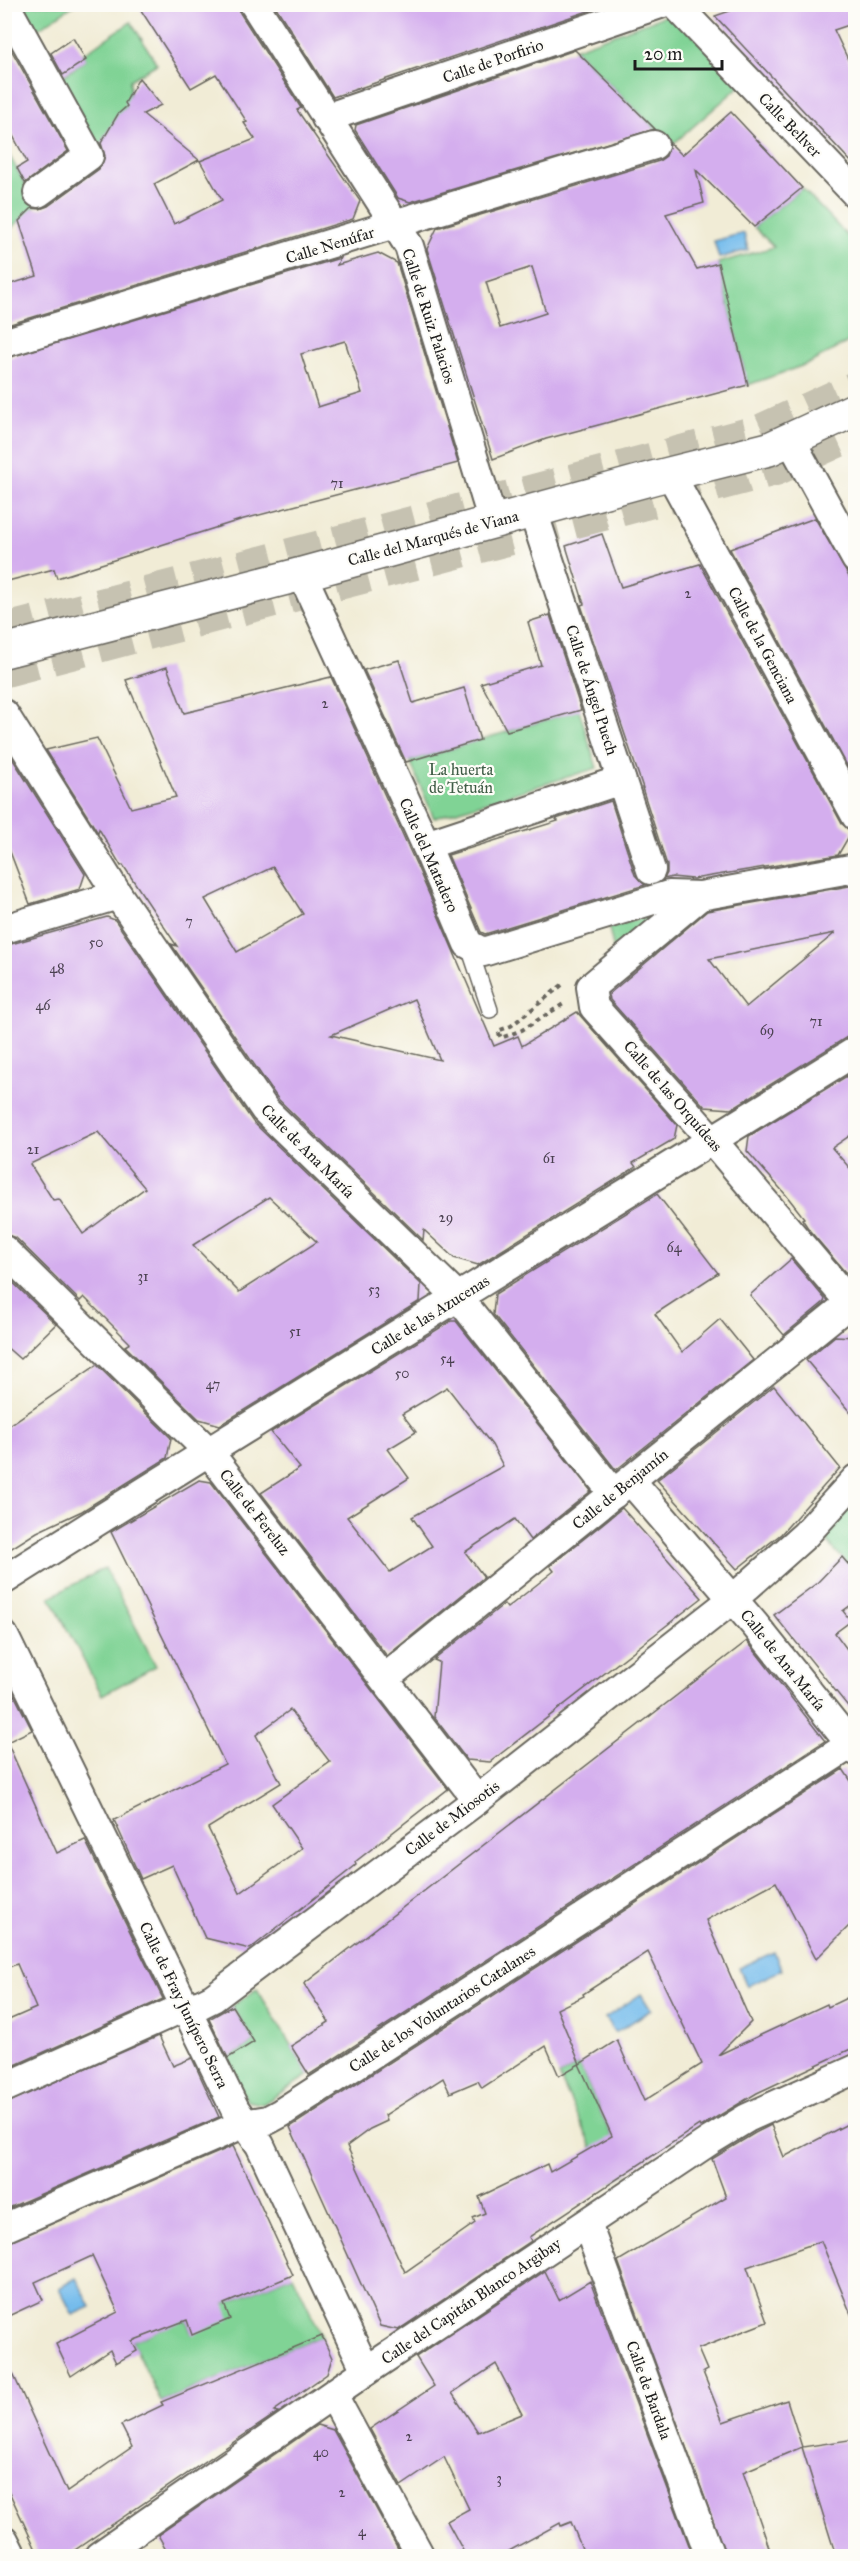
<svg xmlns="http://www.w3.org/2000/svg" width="860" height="2561" font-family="'IM FELL Great Primer',serif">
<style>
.green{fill:#80d395;stroke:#4e7858;stroke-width:1.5}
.water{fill:#74bcec;stroke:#486c84;stroke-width:1.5}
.building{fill:#d4aeee;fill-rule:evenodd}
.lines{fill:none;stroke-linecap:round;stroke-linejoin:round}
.secondary-tunnel{stroke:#c6c2b1;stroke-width:33;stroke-dasharray:33 16;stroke-linecap:butt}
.lane-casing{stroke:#67655d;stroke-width:18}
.street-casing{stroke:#67655d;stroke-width:32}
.secondary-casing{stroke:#67655d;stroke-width:36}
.path{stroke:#67655d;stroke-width:4;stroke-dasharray:4.5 4.5;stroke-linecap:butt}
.lane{stroke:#fff;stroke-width:15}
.street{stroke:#fff;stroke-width:28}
.secondary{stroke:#fff;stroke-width:33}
.labels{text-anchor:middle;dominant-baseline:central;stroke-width:4.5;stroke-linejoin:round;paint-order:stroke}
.number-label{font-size:14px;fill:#4a4050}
.street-label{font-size:16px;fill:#1c1c1c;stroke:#fdfcf7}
.park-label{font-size:16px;fill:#3f5c46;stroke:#fdfcf7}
</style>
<rect width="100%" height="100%" fill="#fdfcf7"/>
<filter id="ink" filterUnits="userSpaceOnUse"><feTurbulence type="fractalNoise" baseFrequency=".0167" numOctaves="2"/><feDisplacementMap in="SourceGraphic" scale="12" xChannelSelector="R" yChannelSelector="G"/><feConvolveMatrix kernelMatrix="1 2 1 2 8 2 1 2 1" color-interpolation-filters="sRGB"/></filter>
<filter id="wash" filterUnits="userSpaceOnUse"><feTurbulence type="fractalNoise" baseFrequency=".008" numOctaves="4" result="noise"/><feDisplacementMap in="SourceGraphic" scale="24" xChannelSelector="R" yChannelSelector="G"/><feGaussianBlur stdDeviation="1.35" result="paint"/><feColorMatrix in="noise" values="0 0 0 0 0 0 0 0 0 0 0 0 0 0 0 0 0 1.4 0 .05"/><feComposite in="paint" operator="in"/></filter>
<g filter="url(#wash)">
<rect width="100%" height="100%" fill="#f1ecd6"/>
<g class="green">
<polygon points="29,5 74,5 32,33 20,11"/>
<polygon points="664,16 677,19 741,85 672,145 574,49"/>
<polygon points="131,22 157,64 130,80 130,103 119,114 97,150 59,79 86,60 83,54"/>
<polygon points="4,146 29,191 39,203 5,234"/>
<polygon points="802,188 855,244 855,338 810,363 748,385 718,263 774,247 754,227"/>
<polygon points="579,710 597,768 434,818 410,761"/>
<polygon points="668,909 614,951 609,928"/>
<polygon points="855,1493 855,1572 819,1533"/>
<polygon points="105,1568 156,1666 102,1695 50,1597"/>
<polygon points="257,1989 309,2075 263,2104 247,2101 227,2059 254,2042 232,2006"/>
<polygon points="579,2064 628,2172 609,2184 559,2076"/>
<polygon points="293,2275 322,2336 161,2402 132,2341 186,2319 192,2334 224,2304"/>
</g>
<g class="water">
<polygon points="744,233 748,250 719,258 714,241"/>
<polygon points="774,1952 782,1970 747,1986 739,1968"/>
<polygon points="641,1994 651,2010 615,2033 605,2018"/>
<polygon points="76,2278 91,2307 73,2315 59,2288"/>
</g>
<g id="blocks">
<g class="building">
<polygon points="137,4 238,4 240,13 301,108 297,110 360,201 353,219 4,326 4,286 37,276 19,221 32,208 40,209 48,206 99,169 105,156 101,143 118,114 127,106 125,103 139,78 161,105 143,114 199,160 154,184 174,224 222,200 200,161 255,139 244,123 247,122 216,74 191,88"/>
<polygon points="274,4 597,4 597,8 333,97"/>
<polygon points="750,4 855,4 855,23 834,30 855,74 855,166 715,16"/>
<polygon points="4,37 68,151 25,183 17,168 27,162 4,119"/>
<polygon points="73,38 86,60 63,75 51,53"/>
<polygon points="575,50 655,129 410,202 398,198 355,130 356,125"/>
<path d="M731 112 802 188 754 227 696 170 704 203 666 214 697 269 718 263 748 385 546 439 493 459 427 249 437 228 659 161 666 156 670 143 682 155ZM532 267 546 313 500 328 486 282Z"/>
<path d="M378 253 397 263 458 463 240 520 57 578 54 569 4 582V359L340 258 337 265ZM345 341 362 393 318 407 301 354Z"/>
<polygon points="815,518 855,587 855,780 730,549"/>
<polygon points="602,534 621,587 700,564 842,824 852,831 838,855 693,879 672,877 664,879 667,873 667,865 642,788 643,788 581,605 584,604 566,546"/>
<polygon points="550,615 581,710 507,731 481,683 541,665 528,622"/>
<polygon points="399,660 413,703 464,688 480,740 406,762 364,670"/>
<path d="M167 667 184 713 331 677 417 866 494 1046 518 1036 522 1046 577 1012 677 1125 674 1139 633 1163 636 1167 478 1265 454 1258 424 1230 423 1240 278 1099 171 944 177 946 123 865 121 866 99 829 98 833 46 750 97 738 131 808 176 797 126 680ZM273 867 303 914 237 952 205 899ZM414 999 440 1060 331 1035Z"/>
<polygon points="12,758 85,874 80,889 30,904 4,836 4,760"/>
<polygon points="611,801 635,875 645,885 485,934 481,932 448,855 558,821 556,819"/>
<path d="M855 885V1035L847 1037 731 1109 705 1107 610 1000 609 994 707 911ZM835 933 746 1007 709 959Z"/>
<path d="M107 917 115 920 253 1122 421 1284 420 1301 220 1425 199 1419 125 1346 130 1343 84 1297 80 1301 16 1238 4 1234V946ZM98 1132 145 1188 83 1234 59 1199 53 1200 30 1164ZM269 1197 317 1242 239 1292 193 1245Z"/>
<polygon points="855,1071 855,1132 832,1148 855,1174 855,1273 845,1272 810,1231 802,1219 804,1218 786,1195 747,1151 749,1136"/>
<polygon points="657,1194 718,1273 655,1314 682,1352 720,1319 753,1360 616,1470 493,1314 495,1294"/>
<polygon points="791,1259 825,1299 824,1302 784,1335 750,1295"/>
<polygon points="4,1274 56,1324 20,1359 4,1345"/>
<path d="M451 1321H456L591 1491 530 1540 515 1519 465 1552 484 1577 387 1656 261 1493 300 1468 271 1432ZM447 1387 492 1445 503 1466 412 1517 432 1546 390 1572 347 1517 409 1478 388 1449 416 1432 402 1414Z"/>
<polygon points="835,1336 855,1337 855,1418 806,1360"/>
<polygon points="97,1365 171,1438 167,1458 82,1511 37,1532 4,1553 4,1429"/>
<polygon points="774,1386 840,1468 781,1534 737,1569 657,1480"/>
<path d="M199 1480 211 1482 448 1789 355 1862 356 1865 250 1949 205 1938 172 1865 141 1879 114 1820 225 1764 111 1532ZM290 1710 330 1762 272 1804 302 1848 240 1893 208 1828 281 1783 256 1735Z"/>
<polygon points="622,1508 702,1598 490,1762 467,1760 434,1717 439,1662 434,1660 504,1604 507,1608 554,1571 550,1566"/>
<polygon points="842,1557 855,1572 855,1602 843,1611 851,1621 835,1633 855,1660 855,1715 774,1615 817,1583"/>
<polygon points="747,1641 825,1741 309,2075 291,2046 329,2022 304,1984"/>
<polygon points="4,1675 32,1730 7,1742 57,1853 85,1840 163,1999 4,2070 4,2022 36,2008 17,1964 4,1969"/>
<path d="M843 1769 855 1787V1920L816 1959 776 1882 706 1920 751 2022 718 2055 827 2004 828 2007 855 1994V2047L757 2093 700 2127 699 2125 529 2237 531 2241 398 2330 380 2326 290 2127ZM648 1952 702 2064 644 2101 617 2040 580 2064 557 2009 584 1996 583 1994ZM546 2046 559 2076 579 2064 612 2136 550 2172 547 2164 479 2197 485 2213 473 2218 475 2223 405 2272 347 2146 370 2129 387 2121 385 2115 443 2078 450 2093 478 2081 482 2088Z"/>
<polygon points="232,2006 254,2042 228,2058 209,2019"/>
<polygon points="159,2036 173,2066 192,2058 219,2117 4,2210 4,2104"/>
<polygon points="855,2120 855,2324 821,2241 747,2267 767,2322 698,2349 707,2370 703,2372 723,2422 787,2400 802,2447 743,2472 772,2556 726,2556 618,2261 726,2197 712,2159 755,2133 771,2125 784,2157"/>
<polygon points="233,2146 293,2275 224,2304 230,2319 192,2335 187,2320 132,2341 137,2351 116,2363 110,2350 71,2376 56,2344 118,2312 92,2256 35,2282 43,2300 4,2318 4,2244"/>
<path d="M545 2271 559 2300 590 2281 693 2556H585L571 2522 561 2526 560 2523 500 2556H466L447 2521 469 2509 444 2457 401 2486 370 2429 434 2386 416 2357ZM496 2364 522 2414 478 2432 452 2393Z"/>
<polygon points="322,2336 332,2358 327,2374 274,2411 278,2412 66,2556 39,2556 4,2481 4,2354 67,2492 132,2447 121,2425 163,2405 161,2402"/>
<polygon points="317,2425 333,2430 402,2556 170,2556 158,2535"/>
<polygon points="855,2439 855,2556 836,2556 802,2447"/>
</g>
</g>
</g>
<g filter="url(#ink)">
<use href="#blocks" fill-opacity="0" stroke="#67655d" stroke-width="1.5"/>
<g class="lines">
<g class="secondary-tunnel">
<polyline points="4,630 759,431 856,387"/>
<polyline points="4,671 777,469 856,433"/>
</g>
<defs>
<polyline id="lane" points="468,944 490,1010"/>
<g id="street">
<polyline points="5,4 89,156 38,193"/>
<polyline points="254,4 409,246 493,522"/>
<polyline points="675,4 856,194"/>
<polyline points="326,118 660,4"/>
<polyline points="4,343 654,145"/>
<polyline points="790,439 856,559"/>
<polyline points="670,473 856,816"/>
<polyline points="533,511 651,870"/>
<polyline points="302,574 426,845 468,944 483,952 669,895 700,896 856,868"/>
<polyline points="4,714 118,895 265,1110 459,1298 614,1494"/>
<polyline points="426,845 621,780"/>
<polyline points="700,896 591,987 594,1007 712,1140 856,1310"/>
<polyline points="4,929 118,895"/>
<polyline points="4,1250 208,1451 477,1800"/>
<polyline points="631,1481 755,1625 856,1751"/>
<path d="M4 1580C287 1401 572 1227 856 1051"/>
<polyline points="4,1636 235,2109 260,2145 366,2371"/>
<polyline points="384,1679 856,1298"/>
<polyline points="4,2088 180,2009 201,2004 213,1998 477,1800 733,1599 805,1535 856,1479"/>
<polyline points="587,2224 710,2556"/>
<polyline points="4,2228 243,2124 268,2120 281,2113 856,1741"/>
<polyline points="333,2395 420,2556"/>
<polyline points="4,2540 12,2556"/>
<polyline points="99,2556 366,2371 711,2140 747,2118 856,2069"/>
</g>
<polyline id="secondary" points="4,651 302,574 653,478 769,449 856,409"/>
</defs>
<use href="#lane" class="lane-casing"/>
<use href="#street" class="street-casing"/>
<use href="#secondary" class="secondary-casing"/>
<polyline class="path" points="562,985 511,1026 498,1031 501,1038 522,1030 565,1003"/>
<use href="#lane" class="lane"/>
<use href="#street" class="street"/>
<use href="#secondary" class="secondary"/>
</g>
</g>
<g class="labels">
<g class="number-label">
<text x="337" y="483">71</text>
<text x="688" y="593">2</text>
<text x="325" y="703">2</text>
<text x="189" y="921">7</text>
<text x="96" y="942">50</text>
<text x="57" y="968">48</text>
<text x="43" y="1005">46</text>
<text x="816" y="1021">71</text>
<text x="767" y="1030">69</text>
<text x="33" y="1149">21</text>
<text x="549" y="1158">61</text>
<text x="446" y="1217">29</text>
<text x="674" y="1247">64</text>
<text x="143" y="1276">31</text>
<text x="374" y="1289">53</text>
<text x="295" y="1331">51</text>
<text x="447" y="1358">54</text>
<text x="402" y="1373">50</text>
<text x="213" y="1384">47</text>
<text x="409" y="2436">2</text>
<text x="321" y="2452">40</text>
<text x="499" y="2478">3</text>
<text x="342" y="2492">2</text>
<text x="362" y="2531">4</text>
</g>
<g class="street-label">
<text transform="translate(493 61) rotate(-19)">Calle de Porfirio</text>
<text transform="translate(790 125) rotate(46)">Calle Bellver</text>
<text transform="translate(330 245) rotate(-17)">Calle Nenúfar</text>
<text transform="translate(429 316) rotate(72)">Calle de Ruiz Palacios</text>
<text transform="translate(433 538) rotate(-15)">Calle del Marqués de Viana</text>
<text transform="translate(763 645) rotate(62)">Calle de la Genciana</text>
<text transform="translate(592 690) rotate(72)">Calle de Ángel Puech</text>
<text transform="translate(429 855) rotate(66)">Calle del Matadero</text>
<text transform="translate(673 1096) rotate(49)">Calle de las Orquídeas</text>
<text transform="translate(308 1151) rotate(45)">Calle de Ana María</text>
<text transform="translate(430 1315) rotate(-32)">Calle de las Azucenas</text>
<text transform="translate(620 1489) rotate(-39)">Calle de Benjamín</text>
<text transform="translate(255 1512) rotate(52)">Calle de Fereluz</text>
<text transform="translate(783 1660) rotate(51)">Calle de Ana María</text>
<text transform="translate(452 1818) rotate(-37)">Calle de Miosotis</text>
<text transform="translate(184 2005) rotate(64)">Calle de Fray Junípero Serra</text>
<text transform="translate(442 2009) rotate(-33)">Calle de los Voluntarios Catalanes</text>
<text transform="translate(471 2301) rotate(-34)">Calle del Capitán Blanco Argibay</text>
<text transform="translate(649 2390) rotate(70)">Calle de Bardala</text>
</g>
<g class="park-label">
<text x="461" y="769">La huerta<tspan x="461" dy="18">de Tetuán</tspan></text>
</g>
</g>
<rect width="860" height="2561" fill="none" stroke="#fdfcf7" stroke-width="24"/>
<path d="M635 60v9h87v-9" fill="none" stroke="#1c1c1c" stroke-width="3"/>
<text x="644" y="60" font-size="18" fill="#1c1c1c" stroke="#fdfcf7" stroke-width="4.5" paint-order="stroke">20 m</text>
</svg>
